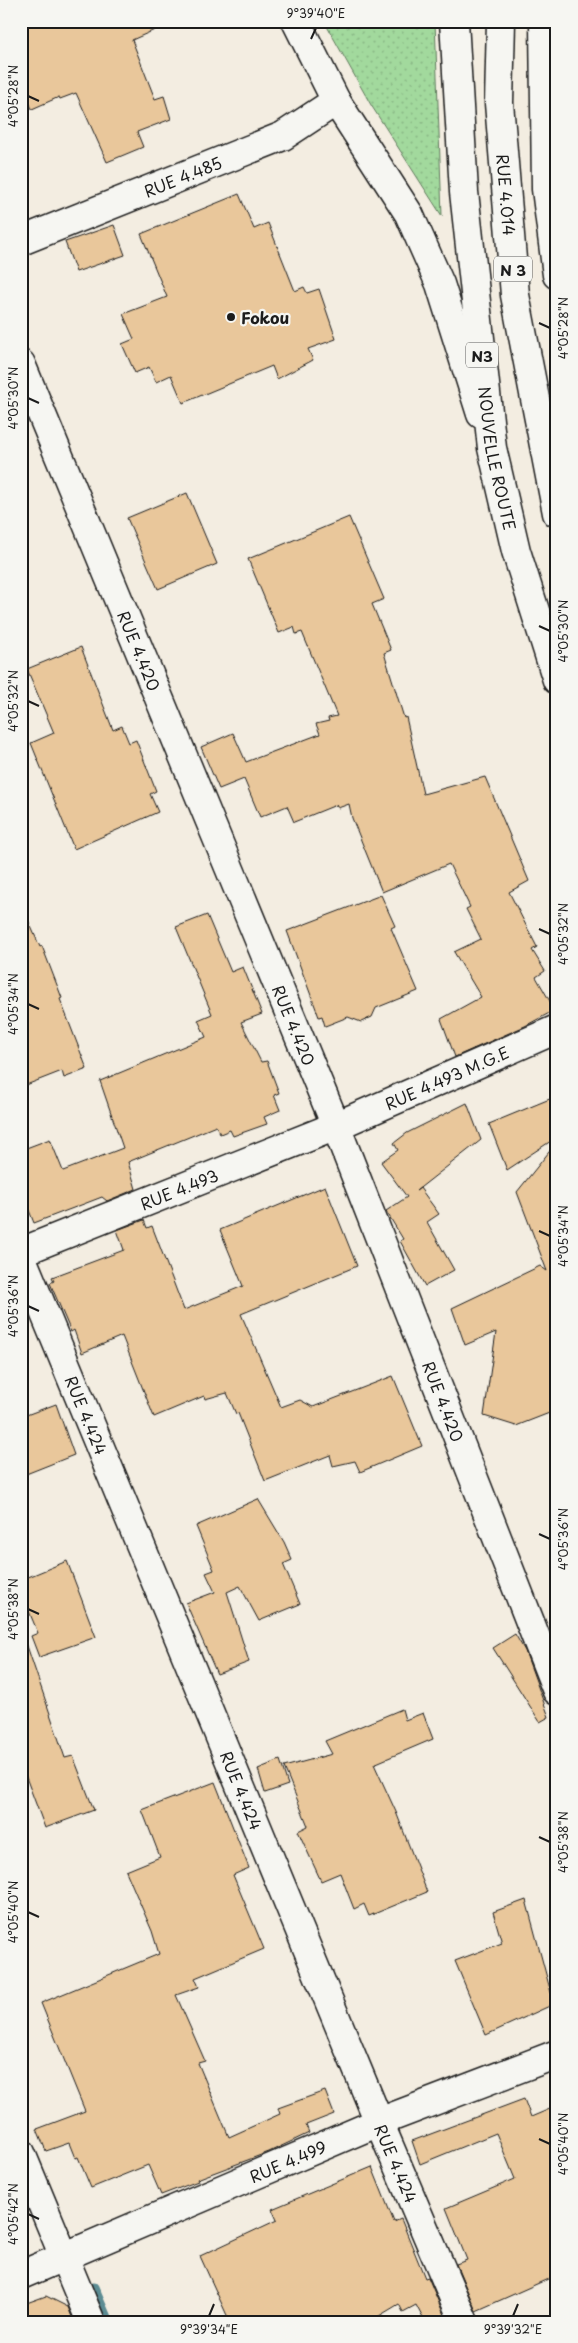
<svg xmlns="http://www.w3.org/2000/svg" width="578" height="2343" font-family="'Playpen Sans',sans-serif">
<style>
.grass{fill:url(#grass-dots);stroke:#5f7a5c}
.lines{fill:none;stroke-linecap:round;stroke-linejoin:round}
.stream{stroke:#5c8c93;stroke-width:9}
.building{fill:#e9c79b;stroke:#1c1c1c}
.minor-casing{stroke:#1c1c1c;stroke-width:31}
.secondary-casing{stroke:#1c1c1c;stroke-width:31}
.trunk-casing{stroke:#1c1c1c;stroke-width:31}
.minor{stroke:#f6f6f2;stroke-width:28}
.secondary{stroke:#f6f6f2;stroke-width:28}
.trunk{stroke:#f6f6f2;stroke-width:28}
.ticks{fill:none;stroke:#1c1c1c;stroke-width:2}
.poi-dot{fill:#1c1c1c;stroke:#f6f6f2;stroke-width:2}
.labels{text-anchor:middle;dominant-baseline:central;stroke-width:4.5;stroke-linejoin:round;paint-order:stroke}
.shield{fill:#f6f6f2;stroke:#5d5d5c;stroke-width:1}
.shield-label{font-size:15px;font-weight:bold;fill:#1c1c1c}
.street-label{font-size:16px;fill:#1c1c1c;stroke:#f6f6f2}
.poi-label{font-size:16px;font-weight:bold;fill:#1c1c1c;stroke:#f6f6f2;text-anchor:start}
.neatline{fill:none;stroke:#1c1c1c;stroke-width:2}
.ticks-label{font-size:12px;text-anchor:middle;fill:#1c1c1c}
</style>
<defs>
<pattern id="grass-dots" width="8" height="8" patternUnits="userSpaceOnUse" patternTransform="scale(1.25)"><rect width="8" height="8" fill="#a2d99d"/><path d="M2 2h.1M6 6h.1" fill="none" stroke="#8bba87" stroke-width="1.8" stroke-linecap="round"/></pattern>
</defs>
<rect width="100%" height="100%" fill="#f3ede1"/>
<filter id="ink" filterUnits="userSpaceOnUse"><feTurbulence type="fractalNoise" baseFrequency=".02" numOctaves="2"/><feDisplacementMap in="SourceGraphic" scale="10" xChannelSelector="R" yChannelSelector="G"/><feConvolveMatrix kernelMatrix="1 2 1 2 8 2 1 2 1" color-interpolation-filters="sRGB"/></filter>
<g filter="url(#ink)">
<polygon class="grass" points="324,21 435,21 442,216 371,105"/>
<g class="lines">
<polyline class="stream" points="94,2287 109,2322"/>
</g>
<g class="building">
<polygon points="21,21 175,21 132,40 155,99 164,96 171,119 137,132 143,147 107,162 76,93 60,99 59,97 32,109 21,83"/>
<polygon points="239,194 254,229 268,223 295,291 304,287 307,293 319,289 336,339 308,349 313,360 277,379 272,366 183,403 171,375 156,382 149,367 135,373 122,344 134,339 123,314 167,297 141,234"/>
<polygon points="114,225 125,255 76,272 65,242"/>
<polygon points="187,493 217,564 158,589 127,518"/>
<polygon points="349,517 384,599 372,604 391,650 384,653 404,718 406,717 423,794 485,777 529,881 509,892 537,947 532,950 545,971 536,977 555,1010 525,1026 455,1057 441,1019 481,997 454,952 481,939 466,909 470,907 449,864 382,892 352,818 349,804 338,808 336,805 294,822 287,806 260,817 244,779 219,789 201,747 233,733 246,762 320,734 316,724 329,721 328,718 337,716 302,632 296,634 294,627 279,633 248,559"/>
<polygon points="81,647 113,730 122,726 129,743 136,740 156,791 150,794 158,812 74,849 31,743 54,733 27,669"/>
<polygon points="381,895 395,926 391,928 418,991 376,1008 372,1017 361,1022 348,1017 325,1026 322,1016 319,1017 287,931"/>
<polygon points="21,904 40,947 42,946 62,998 60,999 87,1069 64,1078 62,1071 21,1087"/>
<polygon points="207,915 231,972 243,967 262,1014 241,1022 261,1062 267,1061 279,1093 274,1095 280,1110 264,1117 267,1124 233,1136 230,1130 220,1134 216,1126 128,1162 136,1189 107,1201 102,1197 34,1223 21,1190 21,1150 50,1139 63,1171 123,1148 100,1081 206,1037 198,1020 212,1014 176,927"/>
<polygon points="557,1096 557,1137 507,1170 489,1124"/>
<polygon points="467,1103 481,1140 416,1191 420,1188 439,1214 427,1222 454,1270 425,1286 400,1241 403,1239 386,1211 407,1197 381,1162 398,1150 394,1143 407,1133"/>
<polygon points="557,1142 557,1410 516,1426 484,1416 496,1332 465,1345 452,1308 540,1266 547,1271 517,1192"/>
<polygon points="325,1186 357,1266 241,1314 281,1407 300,1400 313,1407 393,1376 422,1446 360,1472 355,1461 333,1466 330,1455 265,1481 238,1413 236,1414 227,1393 205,1399 204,1396 154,1417 122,1336 82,1353 74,1330 71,1332 50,1283 54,1281 52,1277 124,1250 117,1230 144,1220 147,1228 152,1226 184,1310 243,1286 220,1230"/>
<polygon points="56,1404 74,1455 21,1476 21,1417"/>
<polygon points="258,1499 284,1542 292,1560 283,1564 300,1604 259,1621 240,1586 227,1592 249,1662 217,1674 186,1603 215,1592 206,1573 214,1570 196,1526"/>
<polygon points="67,1561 96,1637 39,1657 31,1636 38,1633 21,1592 21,1580"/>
<polygon points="515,1634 525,1651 549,1717 540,1722 493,1648"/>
<polygon points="21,1643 26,1643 65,1758 73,1756 94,1810 45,1828 21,1764"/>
<polygon points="402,1709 405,1720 423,1713 433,1739 374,1764 396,1812 427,1892 369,1916 364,1904 354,1909 340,1873 321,1881 298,1831 308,1826 284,1767 332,1754 325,1741"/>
<polygon points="280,1760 288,1785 265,1793 258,1769"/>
<polygon points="215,1782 249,1868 233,1875 264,1949 195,1978 199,1987 176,1995 205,2061 198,2063 229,2137 280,2114 278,2108 325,2091 334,2114 306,2125 309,2133 269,2152 197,2179 198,2181 161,2195 148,2165 91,2188 78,2157 75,2158 69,2143 46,2151 37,2129 85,2111 41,2003 159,1954 152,1931 126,1871 160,1857 142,1810"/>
<polygon points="526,1900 554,2004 486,2035 455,1961 502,1943 493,1912"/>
<polygon points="524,2099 531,2117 557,2106 557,2275 476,2311 456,2264 467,2260 446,2208 515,2179 496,2133 420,2164 412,2141"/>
<polygon points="372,2167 394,2222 401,2219 425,2278 428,2277 447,2322 425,2322 416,2305 403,2312 399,2304 369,2322 230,2322 200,2256 277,2220 272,2209"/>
<polygon points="46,2296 68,2307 74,2322 21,2322 21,2305"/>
</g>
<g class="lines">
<defs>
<g id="minor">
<path id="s1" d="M21 241 283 136 336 101"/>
<path id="s2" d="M21 364 336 1126 557 1691"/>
<path id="s3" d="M21 1252 336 1126 557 1029"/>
<path id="s4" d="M21 1256 379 2122 464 2322"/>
<polyline points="21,2153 91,2322"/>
<path id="s5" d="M21 2275 379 2122 557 2054"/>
</g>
<polyline id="secondary" points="296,21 336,101 409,214 440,284 481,414"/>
<g id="trunk">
<path id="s6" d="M454 21 464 192 492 448 516 551 557 680"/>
<path id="s7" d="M501 21 499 103 515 295 557 513"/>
<polyline points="544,21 546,189 557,275"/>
</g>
</defs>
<use href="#minor" class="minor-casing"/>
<use href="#secondary" class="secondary-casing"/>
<use href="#trunk" class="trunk-casing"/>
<use href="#minor" class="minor"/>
<use href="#secondary" class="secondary"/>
<use href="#trunk" class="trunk"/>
</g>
</g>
<path class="ticks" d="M311 39 316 28M28 96 39 101M539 323 550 328M28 398 39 403M539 626 550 631M28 701 39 706M539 929 550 934M28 1004 39 1009M539 1231 550 1236M28 1306 39 1311M539 1534 550 1539M28 1609 39 1614M539 1837 550 1842M28 1912 39 1917M539 2139 550 2144M28 2214 39 2219M209 2316 214 2304M513 2316 518 2304"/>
<circle class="poi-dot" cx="231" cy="317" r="5"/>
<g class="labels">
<g class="shield">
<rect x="494" y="256.5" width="38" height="25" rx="4"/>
<rect x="466" y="342.5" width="32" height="25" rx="4"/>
</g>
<g class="shield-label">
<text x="513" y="269">N 3</text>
<text x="482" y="355">N3</text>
</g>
<g class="street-label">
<text stroke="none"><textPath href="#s1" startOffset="174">RUE 4.485</textPath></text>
<text stroke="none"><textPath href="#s7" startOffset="174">RUE 4.014</textPath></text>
<text stroke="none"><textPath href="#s6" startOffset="440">NOUVELLE ROUTE</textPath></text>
<text stroke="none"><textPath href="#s2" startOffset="310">RUE 4.420</textPath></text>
<text stroke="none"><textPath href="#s2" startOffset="715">RUE 4.420</textPath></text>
<text stroke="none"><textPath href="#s3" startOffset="460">RUE 4.493 M.G.E</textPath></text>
<text stroke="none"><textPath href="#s3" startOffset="170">RUE 4.493</textPath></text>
<text stroke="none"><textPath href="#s2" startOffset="1120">RUE 4.420</textPath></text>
<text stroke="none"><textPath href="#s4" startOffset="172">RUE 4.424</textPath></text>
<text stroke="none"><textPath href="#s4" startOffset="578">RUE 4.424</textPath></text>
<text stroke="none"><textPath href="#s5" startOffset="290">RUE 4.499</textPath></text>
<text stroke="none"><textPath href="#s4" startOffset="982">RUE 4.424</textPath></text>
</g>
<g class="poi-label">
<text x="241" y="317">Fokou</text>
</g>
</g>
<rect width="578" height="2343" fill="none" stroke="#f6f6f2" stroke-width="55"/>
<rect x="28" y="28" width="522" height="2288" class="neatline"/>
<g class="ticks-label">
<text x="316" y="18">9°39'40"E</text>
<text transform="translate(14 96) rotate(-90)" y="4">4°05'28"N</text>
<text transform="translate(564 328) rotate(-90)" y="4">4°05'28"N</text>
<text transform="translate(14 398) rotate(-90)" y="4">4°05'30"N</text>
<text transform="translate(564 631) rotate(-90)" y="4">4°05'30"N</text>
<text transform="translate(14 701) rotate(-90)" y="4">4°05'32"N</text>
<text transform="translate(564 934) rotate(-90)" y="4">4°05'32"N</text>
<text transform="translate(14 1004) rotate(-90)" y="4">4°05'34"N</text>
<text transform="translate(564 1236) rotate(-90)" y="4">4°05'34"N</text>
<text transform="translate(14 1306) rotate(-90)" y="4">4°05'36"N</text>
<text transform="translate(564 1539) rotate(-90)" y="4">4°05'36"N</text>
<text transform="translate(14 1609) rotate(-90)" y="4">4°05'38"N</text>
<text transform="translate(564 1842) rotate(-90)" y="4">4°05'38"N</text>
<text transform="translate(14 1912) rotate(-90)" y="4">4°05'40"N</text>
<text transform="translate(564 2144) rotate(-90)" y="4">4°05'40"N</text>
<text transform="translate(14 2214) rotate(-90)" y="4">4°05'42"N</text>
<text x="209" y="2334">9°39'34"E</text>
<text x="513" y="2334">9°39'32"E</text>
</g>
</svg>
